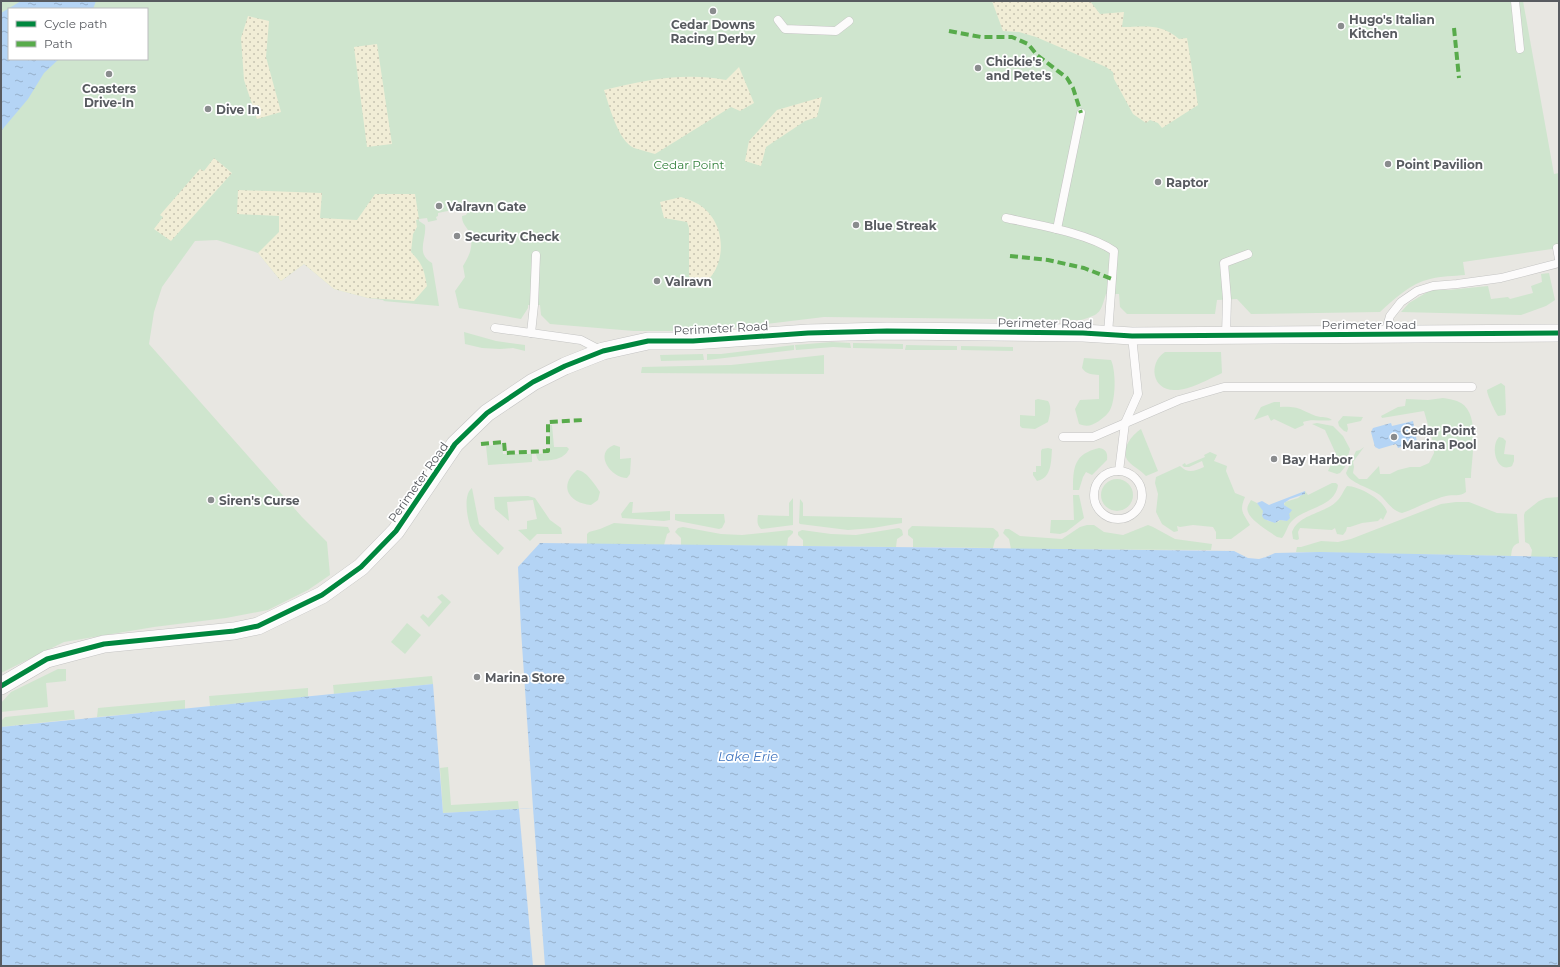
<svg xmlns="http://www.w3.org/2000/svg" width="1560" height="967" font-family="Montserrat,sans-serif">
<style>
.green{fill:#cfe5ce;fill-rule:evenodd}
.sand{fill:url(#sand-dots)}
.water{fill:url(#water-ripples)}
.pier{fill:#e8e7e2}
.lines{fill:none;stroke-linecap:round;stroke-linejoin:round}
.lane-casing{stroke:#c4c4c3;stroke-width:9}
.street-casing{stroke:#c4c4c3;stroke-width:18}
.lane{stroke:#fcfbfb;stroke-width:8}
.street{stroke:#fcfbfb;stroke-width:17}
.quiet{stroke:#58ab4b;stroke-width:4;stroke-dasharray:8 4;stroke-linecap:butt}
.cycleway-casing{stroke:#fff;stroke-width:8}
.cycleway{stroke:#00873e;stroke-width:5}
.poi-dot{fill:#8a8c8e;stroke:#fff;stroke-width:1.5}
.labels{text-anchor:middle;dominant-baseline:central;stroke-width:3.5;stroke-linejoin:round;paint-order:stroke}
.poi-label{font-size:12px;font-weight:bold;fill:#585b60;stroke:#fff;text-anchor:start}
.park-label{font-size:12px;fill:#35823f;stroke:#fff}
.street-label{font-size:12px;fill:#585b60;stroke:#fff}
.water-label{font-size:13px;font-style:italic;fill:#4175bf;stroke:#fff}
</style>
<defs>
<pattern id="sand-dots" width="8" height="8" patternUnits="userSpaceOnUse"><rect width="8" height="8" fill="#f1edd6"/><path d="M2 2h.1M6 6h.1" fill="none" stroke="#c6c3b1" stroke-width="1.8" stroke-linecap="round"/></pattern>
<pattern id="water-ripples" width="26" height="14" patternUnits="userSpaceOnUse"><rect width="26" height="14" fill="#b4d4f5"/><path d="M2 4q2-2 4 0t4 0M15 11q2-2 4 0t4 0" fill="none" stroke="#95afca"/></pattern>
</defs>
<rect width="100%" height="100%" fill="#e8e7e2"/>
<g class="green">
<path d="M1 1H1523L1554 174 1559 173V248L1463 262 1465 275C1454 276 1441 276 1430 279 1411 283 1394 299 1380 312L1251 314 1237 299 1217 300 1215 314H1127L1120 307 1119 294H1106C1100 313 1101 314 1081 320L824 317 716 330 687 331H634L550 324 541 315 540 305H528V308L521 319 459 308 455 291 465 277 463 266C470 255 475 243 468 230 465 225 462 223 462 216L466 215 469 210V201L462 203V208L438 213V216L436 217 437 220 428 222 427 218 419 219V221L425 225C427 239 415 253 432 263L439 306 383 301 384 300 368 298 334 289 304 264 281 281 258 253 217 240 195 241 162 287 154 312 149 344 302 517 327 542 330 575 308 590 268 610 226 618 154 627 64 642 1 673ZM9 9H147V59H9Z"/>
<polygon points="1549,273 1555,300 1546,306 1521,315 1401,312 1409,303 1429,291 1438,289 1448,290 1488,286 1491,299 1508,297 1510,299 1533,293 1531,286 1542,282 1541,274"/>
<polygon points="464,332 496,341 525,345 525,351 513,348 500,349 482,348 465,344"/>
<polygon points="832,342 850,343 851,348 833,347 796,350 795,345"/>
<polygon points="853,343 903,344 903,349 853,348"/>
<polygon points="794,345 794,350 707,360 707,354 721,354"/>
<polygon points="906,345 957,346 957,350 905,350"/>
<polygon points="961,346 1013,347 1013,351 961,350"/>
<path d="M1165 352H1221L1222 373C1209 379 1188 391 1174 390 1152 390 1148 363 1165 352Z"/>
<polygon points="703,354 704,360 661,361 660,355"/>
<polygon points="824,355 824,374 641,373 642,367 731,365"/>
<path d="M1084 358 1111 360C1116 371 1116 399 1110 410 1108 414 1103 418 1099 421 1091 426 1087 427 1079 424L1075 409 1080 400 1099 399V375C1092 374 1087 375 1082 368Z"/>
<path d="M1501 383 1505 386 1506 412 1505 415 1498 416C1495 412 1487 395 1487 390Z"/>
<path d="M1443 398C1449 399 1456 400 1461 403 1481 415 1471 459 1471 478H1465L1466 492C1460 497 1453 494 1446 496 1430 500 1417 508 1402 513 1392 511 1387 501 1380 495 1371 488 1349 483 1346 473L1356 451 1360 450 1364 447 1353 462 1354 467 1353 473 1359 479H1367L1379 466 1380 474H1390L1398 470 1410 467H1420L1429 463 1434 453V446L1424 411 1382 418 1381 416 1398 407 1405 406 1406 399 1428 400Z"/>
<path d="M1038 399 1048 401C1052 407 1050 415 1048 422L1035 429 1022 428 1020 426V415L1035 416V400Z"/>
<path d="M1274 402H1280V407C1300 406 1300 410 1316 416 1322 418 1327 416 1332 420 1322 422 1312 418 1303 422L1304 425 1295 429 1274 419 1271 421 1268 415 1254 420 1261 407Z"/>
<polygon points="1343,416 1363,417 1361,421 1347,424 1348,429 1347,432 1344,431 1339,426 1338,422"/>
<polygon points="1317,423 1333,426 1343,436 1350,449 1345,467 1340,473 1337,474 1328,471 1336,454 1325,430 1312,424"/>
<path d="M549 425H552L554 447H567L569 449C563 461 550 460 539 461L537 458 536 454 550 453Z"/>
<path d="M1141 429 1158 471 1146 476C1141 470 1133 467 1128 461 1120 449 1132 435 1141 429Z"/>
<path d="M1499 437 1503 438 1506 441 1504 454 1514 455V461L1512 466C1496 474 1490 446 1499 437Z"/>
<polygon points="502,444 503,454 532,454 532,462 488,465 486,446"/>
<path d="M614 445 620 447V459L631 458 630 474 627 478C611 478 593 453 614 445Z"/>
<path d="M1048 448 1052 449C1051 461 1052 478 1037 481L1033 475V472H1036V466H1041V451L1042 449Z"/>
<path d="M1099 448C1106 449 1108 453 1107 460L1092 475 1086 472 1083 477 1079 490H1073C1073 467 1074 454 1099 448Z"/>
<path d="M1210 452 1217 455 1214 461 1227 466 1226 471 1235 493 1245 497C1239 511 1243 513 1250 525L1231 539H1216V532L1213 527 1193 525 1180 527 1177 526 1178 531 1174 532 1162 524 1156 512 1158 494 1155 483 1156 477 1180 466C1188 474 1195 471 1204 467L1202 461 1189 467H1184L1182 465 1185 463 1186 465 1205 457 1204 455Z"/>
<path d="M577 470C586 470 595 485 600 492L598 500 591 505C569 503 558 486 577 470Z"/>
<circle cx="1117" cy="495" r="16"/>
<path d="M1332 483H1336L1338 485C1335 507 1307 507 1293 520 1287 525 1287 532 1282 538L1277 537C1270 532 1250 520 1248 512 1246 507 1249 504 1251 500L1257 503 1264 511 1262 514 1268 521 1278 522 1280 520 1287 521 1289 516 1288 508 1284 505 1285 502 1298 498 1305 492V491L1308 495Z"/>
<path d="M1347 486C1359 486 1384 500 1387 512L1383 520 1381 518 1378 521 1362 523 1350 527H1347L1346 531 1343 535 1337 534 1335 528 1332 530 1300 528 1298 532 1299 539 1297 540 1293 539 1292 532C1299 514 1323 514 1336 502 1341 498 1343 491 1347 486Z"/>
<path d="M472 488 479 524 504 548 498 555C492 549 474 534 471 528 467 519 463 494 472 488Z"/>
<polygon points="1073,495 1079,495 1084,518 1066,532 1060,534 1050,533 1051,520 1074,520"/>
<polygon points="528,496 535,498 550,520 561,528 562,534 537,534 530,541 518,530 527,529 527,521 537,519 533,500 507,502 509,521 495,509 494,497"/>
<polygon points="1559,497 1559,557 1531,557 1532,550 1529,544 1525,542 1524,515 1525,512 1539,501 1546,498"/>
<path d="M793 498V525L761 529C757 525 757 521 758 515L789 516V503Z"/>
<polygon points="800,499 803,503 803,516 902,518 902,523 873,528 848,530 800,524 799,523"/>
<polygon points="630,502 633,502 632,513 670,511 670,520 664,521 622,518 621,514"/>
<path d="M1456 502H1469L1497 513 1517 514 1519 543C1512 545 1512 549 1511 556L1296 552 1297 547H1301L1321 541 1338 542 1351 539 1441 504Z"/>
<polygon points="675,514 724,514 725,522 722,528 719,529 678,521 675,520"/>
<polygon points="614,523 668,527 670,532 667,534 664,545 587,544 587,534 589,532 600,529"/>
<polygon points="1087,525 1094,525 1104,532 1123,535 1148,525 1153,527 1175,539 1212,544 1211,550 1011,549 1009,539 1003,533 1005,529 1009,529 1020,536 1062,539 1080,527"/>
<polygon points="912,526 993,528 998,532 999,536 995,540 993,548 913,547 913,539 908,535 908,530"/>
<polygon points="683,527 721,534 742,535 790,530 793,531 793,533 788,538 787,546 681,545 681,538 675,532 678,528"/>
<polygon points="899,528 902,530 903,535 897,539 896,547 803,546 803,540 798,535 798,532 802,530 831,534 856,535"/>
<polygon points="442,594 451,602 429,627 420,617 423,614 428,618 442,602 437,597"/>
<polygon points="407,623 421,635 405,654 391,642"/>
<polygon points="58,669 66,669 66,681 46,683 48,707 1,712 1,703 11,692"/>
<polygon points="432,676 433,684 334,694 333,685"/>
<polygon points="308,688 308,697 210,706 209,696"/>
<polygon points="185,700 185,709 97,717 98,708"/>
<polygon points="74,710 75,719 1,727 1,721 5,717"/>
<polygon points="448,767 451,805 518,801 519,809 443,813 440,768"/>
</g>
<g class="sand">
<path d="M992 1H1090L1100 14 1124 12 1122 27C1146 27 1160 23 1179 39L1187 38 1198 105 1162 128 1158 123 1150 120 1146 123 1133 114 1114 79 1113 72 1106 67 1036 37 1019 32 1003 31Z"/>
<polygon points="248,16 269,21 266,57 281,112 257,119 244,80 241,38"/>
<polygon points="377,44 392,144 367,147 354,47"/>
<path d="M739 67 754 103 740 111 731 107 655 154C648 152 641 150 634 148 618 141 609 105 604 90 644 80 685 72 726 80Z"/>
<polygon points="822,97 817,117 805,121 766,147 761,166 745,161 749,141 777,110"/>
<polygon points="214,158 232,173 171,241 154,229 163,217 160,215 200,169 204,171"/>
<path d="M238 190 322 193 320 218 357 220 375 194H415L419 219 416 220 417 227 413 234 411 252C423 265 424 269 427 286L414 301 368 298 334 289 304 264 281 281 258 253 279 232V216L237 214Z"/>
<path d="M681 197C691 200 701 204 708 212 728 234 725 274 697 288L689 276V228L687 222 664 218 660 202Z"/>
</g>
<g class="water">
<polygon points="21,1 96,1 93,9 9,9 9,59 59,59 44,73 28,99 1,131 1,13"/>
<polygon points="1413,421 1417,442 1398,448 1396,444 1379,449 1375,447 1371,432 1373,428 1391,423 1392,426"/>
<polygon points="1305,491 1305,494 1290,499 1284,503 1284,505 1292,510 1289,514 1290,518 1287,521 1280,520 1275,523 1264,519 1262,516 1263,511 1257,503 1262,501 1269,505"/>
<polygon points="540,543 1234,551 1248,558 1259,559 1266,557 1275,553 1320,552 1559,557 1559,966 1,966 1,727 433,684 443,813 533,808 521,630 518,567"/>
</g>
<polygon class="pier" points="533,808 545,966 533,966 519,809"/>
<g class="lines">
<defs>
<g id="lane">
<polyline points="1515,1 1520,49"/>
<polyline points="778,20 785,29 836,31 849,21"/>
<path d="M1006 218C1038 225 1088 233 1114 251L1108 334"/>
<polyline points="1057,229 1081,113"/>
<polyline points="1557,248 1559,259"/>
<polyline points="495,328 581,340 602,351"/>
<polyline points="531,333 534,305 536,255"/>
<polyline points="1385,334 1390,316 1401,302 1417,291 1433,286 1457,284 1501,278 1559,263"/>
<polyline points="1226,335 1227,299 1224,263 1248,254"/>
<polyline points="1063,437 1093,437 1179,400 1224,387 1472,387"/>
<polyline points="1119,471 1125,423 1138,394 1132,336"/>
<circle cx="1118" cy="495" r="24"/>
</g>
<polyline id="street" points="1,686 47,659 104,644 234,631 258,626 322,595 361,567 396,531 455,444 487,413 533,382 565,366 603,351 648,341 693,341 808,333 887,331 1083,333 1132,336 1559,333"/>
</defs>
<use href="#lane" class="lane-casing"/>
<use href="#street" class="street-casing"/>
<use href="#lane" class="lane"/>
<use href="#street" class="street"/>
<g class="quiet">
<polyline points="1454,28 1459,78"/>
<polyline points="949,31 981,37 1012,37 1028,44 1037,55 1067,78 1073,88 1081,113"/>
<polyline points="1010,256 1048,260 1084,268 1112,279"/>
<polyline points="481,444 504,442 505,453 548,451 548,422 584,420"/>
</g>
<defs>
<polyline id="cycleway" points="1,686 47,659 104,644 234,631 258,626 322,595 361,567 396,531 455,444 487,413 533,382 565,366 603,351 648,341 693,341 808,333 887,331 1083,333 1132,336 1559,333"/>
</defs>
<use href="#cycleway" class="cycleway-casing"/>
<use href="#cycleway" class="cycleway"/>
</g>
<g class="poi-dot">
<circle cx="713" cy="11" r="4"/>
<circle cx="1341" cy="26" r="4"/>
<circle cx="978" cy="68" r="4"/>
<circle cx="109" cy="74" r="4"/>
<circle cx="208" cy="109" r="4"/>
<circle cx="1388" cy="164" r="4"/>
<circle cx="1158" cy="182" r="4"/>
<circle cx="439" cy="206" r="4"/>
<circle cx="856" cy="225" r="4"/>
<circle cx="457" cy="236" r="4"/>
<circle cx="657" cy="281" r="4"/>
<circle cx="1394" cy="437" r="4"/>
<circle cx="1274" cy="459" r="4"/>
<circle cx="211" cy="500" r="4"/>
<circle cx="477" cy="677" r="4"/>
</g>
<g class="labels">
<g class="poi-label">
<text x="1349" y="19">Hugo's Italian<tspan x="1349" dy="14">Kitchen</tspan></text>
<text x="713" y="24" text-anchor="middle">Cedar Downs<tspan x="713" dy="14">Racing Derby</tspan></text>
<text x="986" y="61">Chickie's<tspan x="986" dy="14">and Pete's</tspan></text>
<text x="109" y="88" text-anchor="middle">Coasters<tspan x="109" dy="14">Drive-In</tspan></text>
<text x="216" y="109">Dive In</text>
<text x="1396" y="164">Point Pavilion</text>
<text x="1166" y="182">Raptor</text>
<text x="447" y="206">Valravn Gate</text>
<text x="864" y="225">Blue Streak</text>
<text x="465" y="236">Security Check</text>
<text x="665" y="281">Valravn</text>
<text x="1402" y="430">Cedar Point<tspan x="1402" dy="14">Marina Pool</tspan></text>
<text x="1282" y="459">Bay Harbor</text>
<text x="219" y="500">Siren's Curse</text>
<text x="485" y="677">Marina Store</text>
</g>
<g class="park-label">
<text x="689" y="164">Cedar Point</text>
</g>
<g class="street-label">
<text transform="translate(1045 323) rotate(1)">Perimeter Road</text>
<text x="1369" y="324">Perimeter Road</text>
<text transform="translate(721 328) rotate(-3)">Perimeter Road</text>
<text transform="translate(418 482) rotate(-55)">Perimeter Road</text>
</g>
<g class="water-label">
<text x="748" y="756">Lake Erie</text>
</g>
</g>
<rect width="1560" height="967" fill="none" stroke="#585b60" stroke-width="4"/>
<rect x="8" y="8" width="140" height="52" fill="#ffffff" stroke="#bcbdbf"/>
<rect x="16" y="21" width="20" height="6" fill="#00873e" stroke="#bcbdbf"/>
<text x="44" y="28" font-size="12" fill="#585b60">Cycle path</text>
<rect x="16" y="41" width="20" height="6" fill="#58ab4b" stroke="#bcbdbf"/>
<text x="44" y="48" font-size="12" fill="#585b60">Path</text>
</svg>
